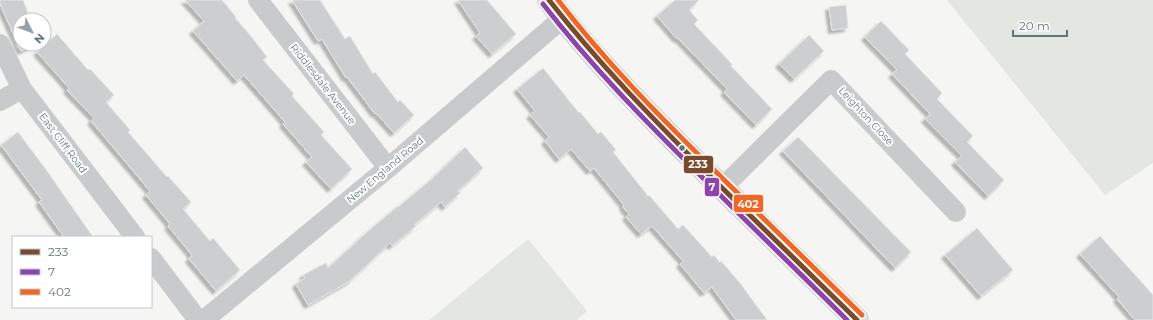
<svg xmlns="http://www.w3.org/2000/svg" width="1153" height="320" font-family="Montserrat,sans-serif">
<style>
.green{fill:#e4e7e1}
.building{fill:#cccecf;stroke:#e4e4e4;filter:url(#shadow)}
.lines{fill:none;stroke-linecap:round;stroke-linejoin:round}
.highway-casing{stroke:#d1d2d2;stroke-width:24}
.street{stroke:#c9cacb;stroke-width:20}
.highway{stroke:#dedfdf;stroke-width:22}
.bus-1-casing{stroke:#fff;stroke-width:8}
.bus-2-casing{stroke:#fff;stroke-width:8}
.bus-3-casing{stroke:#fff;stroke-width:8}
.bus-1{stroke:#7a4b2a;stroke-width:5}
.bus-2{stroke:#8e44ad;stroke-width:5}
.bus-3{stroke:#f26522;stroke-width:5}
.bus-dot{fill:#60767f;stroke:#fff;stroke-width:1.5}
.labels{text-anchor:middle;dominant-baseline:central;stroke-width:4;stroke-linejoin:round;paint-order:stroke}
.street-label{font-size:10px;fill:#60767f;stroke:#fff}
.line-badge{stroke:#fff;stroke-width:1.5}
.badge-label{font-size:11px;text-anchor:middle;font-weight:bold;fill:#fff}
</style>
<defs>
<filter id="shadow"><feDropShadow dx="-3.5" dy="3.5" stdDeviation="1" flood-color="#0004"/></filter>
</defs>
<rect width="100%" height="100%" fill="#f5f5f4"/>
<g class="green">
<polygon points="947,0 1153,0 1153,163 1105,195"/>
<polygon points="528,239 587,311 577,320 429,320"/>
</g>
<g class="building">
<polygon points="0,0 23,0 28,13 28,12 32,20 20,20 20,44 37,44 21,51 0,4"/>
<polygon points="185,0 222,0 236,17 235,18 250,35 267,57 263,60 294,94 292,96 324,132 321,135 352,169 331,189 306,162 312,157 283,124 285,122 244,75 237,81 193,31 204,21"/>
<polygon points="292,0 320,0 345,39 350,36 373,74 375,72 398,102 400,100 414,115 394,133 376,113 375,114 347,77 346,78 322,39 318,41"/>
<polygon points="458,0 487,0 516,34 492,54 476,36 480,33"/>
<polygon points="675,0 699,0 689,10 698,20 694,24 732,64 731,66 772,109 756,125 724,92 727,89 678,38 677,39 657,16"/>
<polygon points="846,5 848,28 832,30 829,7"/>
<polygon points="881,21 909,50 905,54 942,93 937,99 973,136 967,142 1004,180 988,196 955,162 962,156 925,119 930,114 892,74 897,70 865,37"/>
<polygon points="57,34 88,70 90,69 114,95 106,102 130,130 128,132 167,177 168,176 191,202 183,209 210,241 213,238 240,270 216,291 189,259 192,255 168,226 170,224 146,195 150,191 91,121 94,118 67,90 69,88 37,52"/>
<polygon points="809,35 824,51 794,79 779,64"/>
<polygon points="543,68 579,113 580,112 598,134 601,132 616,150 613,152 648,196 649,195 678,229 683,225 712,257 714,255 720,263 721,261 740,283 767,320 736,320 712,287 704,293 680,264 683,261 652,226 641,234 626,217 629,214 623,207 624,205 594,168 590,171 571,149 559,159 545,141 549,137 530,115 535,111 517,89"/>
<polygon points="18,132 47,171 93,237 64,237 39,202 42,200 1,145"/>
<polygon points="798,137 911,252 895,268 783,151"/>
<polygon points="465,147 483,168 458,191 460,193 445,207 441,202 414,225 416,226 392,246 390,243 350,281 308,305 296,284 305,278 303,275 326,263 328,268 366,233 398,206 398,207 433,178"/>
<polygon points="977,228 1013,270 981,296 945,255"/>
<polygon points="1100,236 1153,295 1153,320 1135,320 1117,299 1119,297 1080,254"/>
</g>
<g class="lines">
<defs>
<path id="highway" d="M549 0C587 51 632 97 676 142 736 202 797 261 857 320"/>
</defs>
<use href="#highway" class="highway-casing"/>
<g class="street">
<polyline points="258,0 388,168"/>
<polyline points="0,44 22,89 135,237"/>
<polyline points="0,101 22,89"/>
<polyline points="722,188 831,80 956,212"/>
<polyline points="151,258 198,320"/>
<polyline points="204,320 388,168 563,18"/>
</g>
<use href="#highway" class="highway"/>
<defs>
<path id="bus-1" d="M549 0C598 63 654 120 710 176 759 224 808 272 857 320"/>
<path id="bus-2" d="M543 4C592 67 648 124 705 180 752 227 800 273 847 320"/>
<path id="bus-3" d="M558 0C604 60 657 114 711 167 761 216 812 266 862 315"/>
</defs>
<use href="#bus-1" class="bus-1-casing"/>
<use href="#bus-2" class="bus-2-casing"/>
<use href="#bus-3" class="bus-3-casing"/>
<use href="#bus-1" class="bus-1"/>
<use href="#bus-2" class="bus-2"/>
<use href="#bus-3" class="bus-3"/>
</g>
<circle class="bus-dot" cx="682" cy="148" r="3.5"/>
<g class="labels">
<g class="street-label">
<text transform="translate(323 84) rotate(52)">Riddlesdale Avenue</text>
<text transform="translate(866 116) rotate(47)">Leighton Close</text>
<text transform="translate(63 143) rotate(53)">East Cliff Road</text>
<text transform="translate(385 170) rotate(-40)">New England Road</text>
</g>
</g>
<g class="line-badge">
<rect x="683" y="155" width="31" height="19" rx="4" fill="#7a4b2a"/>
<rect x="704" y="177" width="16" height="20" rx="4" fill="#8e44ad"/>
<rect x="733" y="194" width="31" height="19" rx="4" fill="#f26522"/>
</g>
<g class="badge-label">
<text x="698" y="168">233</text>
<text x="712" y="191">7</text>
<text x="748" y="208">402</text>
</g>
<rect x="12" y="236" width="140" height="72" fill="#ffffff" stroke="#bfc8cc"/>
<rect x="20" y="249" width="20" height="6" fill="#7a4b2a" stroke="#bfc8cc"/>
<text x="48" y="256" font-size="12" fill="#60767f">233</text>
<rect x="20" y="269" width="20" height="6" fill="#8e44ad" stroke="#bfc8cc"/>
<text x="48" y="276" font-size="12" fill="#60767f">7</text>
<rect x="20" y="289" width="20" height="6" fill="#f26522" stroke="#bfc8cc"/>
<text x="48" y="296" font-size="12" fill="#60767f">402</text>
<g transform="translate(32 32) rotate(132)"><circle r="19" fill="#ffffff" stroke="#bfc8cc"/>
<path d="M0-3L7 15L0 10L-7 15Z" fill="#94a2a8"/>
<text y="-6" font-size="11" font-weight="bold" text-anchor="middle" fill="#60767f">N</text>
</g>
<path d="M1013 30v6h54v-6" fill="none" stroke="#60767f" stroke-width="2"/>
<text x="1019" y="30" font-size="12" fill="#60767f" stroke="#ffffff" stroke-width="3" paint-order="stroke">20 m</text>
</svg>
